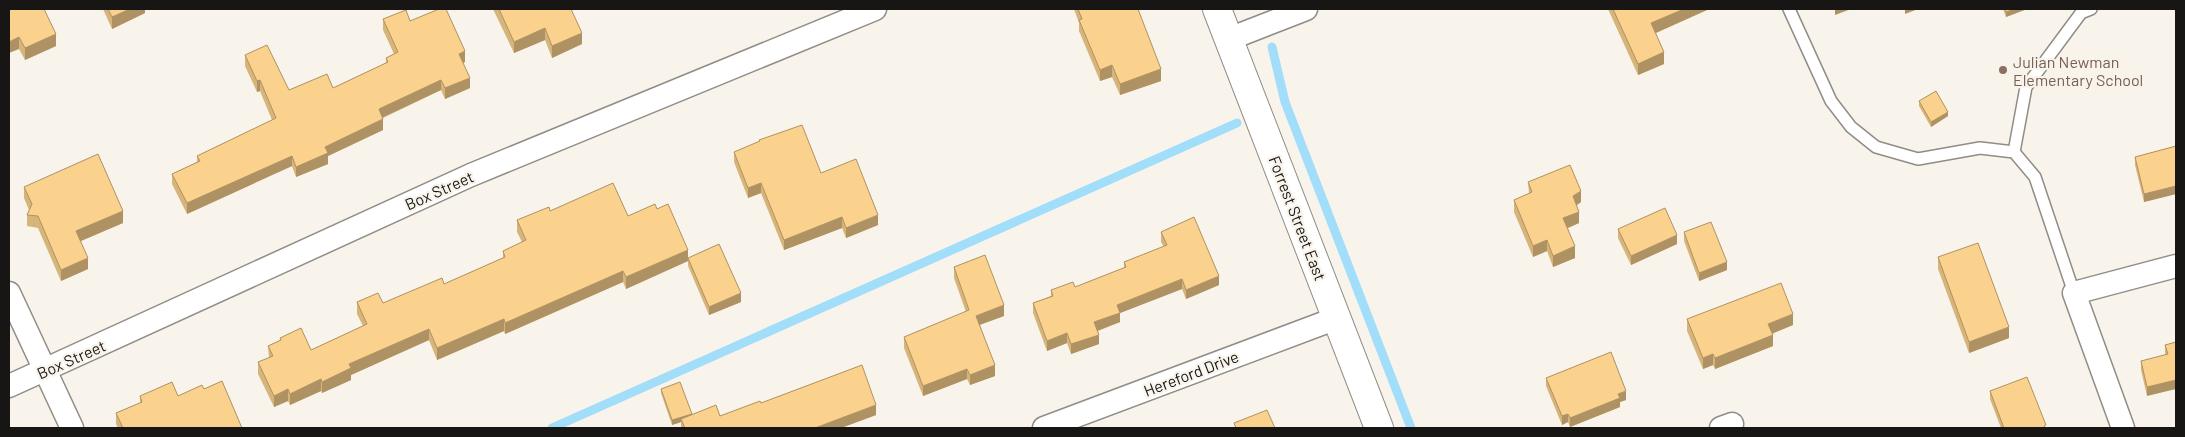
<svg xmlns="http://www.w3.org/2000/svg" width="2185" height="437" font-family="Barlow,sans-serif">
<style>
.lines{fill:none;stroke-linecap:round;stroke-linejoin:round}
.stream{stroke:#a2defa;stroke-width:9}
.lane-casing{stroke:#918c85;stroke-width:14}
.street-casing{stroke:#918c85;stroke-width:25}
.secondary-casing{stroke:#918c85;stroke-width:30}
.lane{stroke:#fff;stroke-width:11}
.street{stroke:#fff;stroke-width:22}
.secondary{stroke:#fff;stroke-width:28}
.wall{fill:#d7b479}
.shaded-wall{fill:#af9263}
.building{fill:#fad18d;stroke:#af9263}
.education-dot{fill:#8d6e63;stroke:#f8f4ec;stroke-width:2}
.labels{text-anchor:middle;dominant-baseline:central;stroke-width:4.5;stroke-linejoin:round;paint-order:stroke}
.education-label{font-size:16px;fill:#785e54;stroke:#f8f4ec;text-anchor:start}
.street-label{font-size:16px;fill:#181614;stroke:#f8f4ec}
</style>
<rect width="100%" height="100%" fill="#f8f4ec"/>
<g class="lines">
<g class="stream">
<polyline points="1272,47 1285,102 1411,428"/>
<polyline points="552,428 1237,123"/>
</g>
<defs>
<g id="lane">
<polyline points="1789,9 1831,101 1851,127 1876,147 1918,159 1980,148 2014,152 2035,177 2074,293"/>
<polyline points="2014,152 2026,87 2081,13 2091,9"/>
</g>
<g id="street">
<polyline points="1229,39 1306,9"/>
<polyline points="9,293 72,428"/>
<polyline points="9,386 471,175 875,9"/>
<polyline points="1044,428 1337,318"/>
<polyline points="1721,428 1732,424"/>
<polyline points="2123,428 2074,293 2176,266"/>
</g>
<polyline id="secondary" points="1217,9 1379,428"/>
</defs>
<use href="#lane" class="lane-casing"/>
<use href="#street" class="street-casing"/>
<use href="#secondary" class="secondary-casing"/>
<use href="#lane" class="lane"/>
<use href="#street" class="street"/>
<use href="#secondary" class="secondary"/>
</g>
<g class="wall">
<polygon points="9,9 56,46 25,60 19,49"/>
<polygon points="103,9 145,9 145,13 112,29"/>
<polygon points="493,9 571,9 582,44 552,58 545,40 514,53"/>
<polygon points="1074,9 1138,9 1161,81 1120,95 1112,77 1100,81 1079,31 1079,23"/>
<polygon points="1608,9 1707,9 1707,10 1656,33 1664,64 1638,75"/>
<polygon points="2003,9 2027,9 2006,17"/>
<polygon points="383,19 410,21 465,62 463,63 470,88 445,99 441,90 383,118 383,130 328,156 328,164 296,177 292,166 187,214 172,184 172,174 197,162 197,156 272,120 260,91 257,92 245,66 245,55 289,90 333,88 386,63 386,58 394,54 383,30"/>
<polygon points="1919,101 1948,116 1931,127 1919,106"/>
<polygon points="759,140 821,173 878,225 846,238 842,228 784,250 761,193 748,198 734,162 734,152 759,142"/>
<polygon points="2176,146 2176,194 2144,202 2135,165 2135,157"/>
<polygon points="1528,182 1581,202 1576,205 1579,223 1568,228 1575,258 1553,267 1547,251 1533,257 1514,212 1514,200 1529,194"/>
<polygon points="24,187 123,223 81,241 88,269 61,281 38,228 27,226 27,215 29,210 24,198"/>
<polygon points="657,209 688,258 741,302 709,315 688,266 688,261 626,289 623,282 505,334 504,331 437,360 429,340 351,375 351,380 322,393 321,391 290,405 288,401 274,407 258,374 258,362 269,358 268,346 280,340 280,338 311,350 363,326 357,314 357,302 383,303 444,284 503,258 503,251 522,242 517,232 517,220 550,211 628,216"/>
<polygon points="1618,229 1677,244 1631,265 1618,238"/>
<polygon points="1161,232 1219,285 1186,299 1182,289 1120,313 1120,322 1098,331 1099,344 1071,354 1067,343 1047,351 1033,313 1033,303 1051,296 1051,290 1075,287 1124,268 1124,262 1164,247 1161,242"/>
<polygon points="1684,232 1727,270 1699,281 1684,241"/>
<polygon points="1938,257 2009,338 1969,353 1938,269"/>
<polygon points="954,267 1004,316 980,325 995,376 970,385 967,379 923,396 904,348 904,337 966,312 954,278"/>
<polygon points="1687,319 1793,325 1772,334 1773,346 1715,369 1713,365 1703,369 1687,331"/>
<polygon points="2176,342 2147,396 2141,370 2141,361 2165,355 2165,345"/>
<polygon points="1546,378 1626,400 1620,402 1620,407 1570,427 1568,422 1562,425 1546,386"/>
<polygon points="204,389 242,428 118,428 116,424 116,413 140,403 140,396 178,396"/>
<polygon points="661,389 692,415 720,416 761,403 876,415 841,428 681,428 681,422 672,425 661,393"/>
<polygon points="1990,391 2046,428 2001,428 1990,399"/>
</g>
<g class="shaded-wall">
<polygon points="130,9 145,9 145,13 112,29 112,17"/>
<polygon points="1684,9 1707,9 1707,10 1651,35 1651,23"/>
<polygon points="1839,9 1851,9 1835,15 1835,10"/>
<polygon points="1905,9 1918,9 1905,14"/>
<polygon points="2015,9 2027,9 2006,17 2006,12"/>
<polygon points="545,28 545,40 514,53 514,42"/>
<polygon points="582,33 582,44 552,58 552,46"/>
<polygon points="56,34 56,46 25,60 25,48"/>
<polygon points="19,37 19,49 9,53 9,42"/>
<polygon points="465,51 465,62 459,65 459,54"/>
<polygon points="1664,52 1664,64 1638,75 1638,64"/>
<polygon points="1112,65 1112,77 1100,81 1100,70"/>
<polygon points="1161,69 1161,81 1120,95 1120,84"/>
<polygon points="470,78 470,88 445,99 445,88"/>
<polygon points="260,80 260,91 257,92 257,81"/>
<polygon points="441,80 441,90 379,119 379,109"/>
<polygon points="1948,112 1948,116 1931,127 1931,122"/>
<polygon points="383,119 383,130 328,156 328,164 296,177 296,167 325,147"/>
<polygon points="292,156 292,166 187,214 187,203"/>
<polygon points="761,183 761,193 748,198 748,188"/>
<polygon points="2176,186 2176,194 2144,202 2144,194"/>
<polygon points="1581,191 1581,202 1573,208 1573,196"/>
<polygon points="123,211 123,223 76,243 76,231"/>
<polygon points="1579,212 1579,223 1563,230 1563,218"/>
<polygon points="878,215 878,225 846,238 846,228"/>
<polygon points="842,217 842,228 784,250 784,240"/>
<polygon points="1677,235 1677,244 1631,265 1631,256"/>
<polygon points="1547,240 1547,251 1533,257 1533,246"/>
<polygon points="1575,246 1575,258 1553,267 1553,256"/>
<polygon points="688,250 688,261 626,289 626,277"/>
<polygon points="88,258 88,269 61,281 61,270"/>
<polygon points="1727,262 1727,270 1699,281 1699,273"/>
<polygon points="623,271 623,282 505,334 505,323"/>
<polygon points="1219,276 1219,285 1186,299 1186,290"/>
<polygon points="1182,279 1182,289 1120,313 1120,322 1094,332 1094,322 1117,305"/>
<polygon points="741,293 741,302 709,315 709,307"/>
<polygon points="1004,305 1004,316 976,326 976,316"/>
<polygon points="1793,314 1793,325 1768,335 1768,324"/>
<polygon points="504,319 504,331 437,360 437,348"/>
<polygon points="2009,327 2009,338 1969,353 1969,342"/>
<polygon points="429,329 429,340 351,375 351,380 322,393 322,382 349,364"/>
<polygon points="1067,333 1067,343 1047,351 1047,341"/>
<polygon points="1099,335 1099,344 1071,354 1071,344"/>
<polygon points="1773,335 1773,346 1715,369 1715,358"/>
<polygon points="1713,354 1713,365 1703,369 1703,358"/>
<polygon points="995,365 995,376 970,385 970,375"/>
<polygon points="967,369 967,379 923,396 923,386"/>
<polygon points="321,379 321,391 290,405 290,394"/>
<polygon points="2176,380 2176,389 2147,396 2147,387"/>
<polygon points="288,389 288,401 274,407 274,396"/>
<polygon points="1626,391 1626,400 1620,402 1620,407 1570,427 1570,418 1618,394"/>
<polygon points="876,405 876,415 841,428 815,428"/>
<polygon points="692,414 692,418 681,419 681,422 672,425 672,420"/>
<polygon points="1568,414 1568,422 1562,425 1562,416"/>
</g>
<g class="building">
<polygon points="9,9 44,9 56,34 25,48 19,37 9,42"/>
<polygon points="108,9 130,9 112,17"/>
<polygon points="439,9 446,9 465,51 459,54 470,78 445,88 441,80 379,109 383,119 325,147 328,153 296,167 292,156 187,203 172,174 200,161 197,156 276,118 260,80 257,81 245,55 267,45 289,90 327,74 333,88 388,62 386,58 398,52 383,19 406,10 410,21"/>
<polygon points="499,9 571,9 582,33 552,46 545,28 514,42"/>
<polygon points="1078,9 1138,9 1161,69 1120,84 1112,65 1100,70 1079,20 1082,19"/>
<polygon points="1613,9 1684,9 1651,23 1664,52 1638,64"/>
<polygon points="2005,9 2015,9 2006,12"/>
<polygon points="1936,91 1948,112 1931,122 1919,101"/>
<polygon points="802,125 821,173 856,159 878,215 846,228 842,217 784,240 761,183 748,188 734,152 760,141 759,140"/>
<polygon points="2176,146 2176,186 2144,194 2135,157"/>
<polygon points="98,154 123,211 76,231 88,258 61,270 38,216 27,215 32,204 24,187"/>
<polygon points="1570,165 1581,191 1573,196 1579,212 1563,218 1575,246 1553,256 1547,240 1533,246 1514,200 1532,192 1528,182"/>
<polygon points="613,183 628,216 655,204 657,209 668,204 688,250 626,277 623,271 505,323 504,319 437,348 429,329 349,364 351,368 322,382 321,379 290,394 288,389 274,396 258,362 273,356 268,346 281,340 280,338 301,328 311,350 367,324 357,302 378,293 383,303 442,278 444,284 505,257 503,251 526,240 517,220 549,207 550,211"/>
<polygon points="1665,208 1677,235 1631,256 1618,229"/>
<polygon points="1194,217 1219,276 1186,290 1182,279 1117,305 1120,313 1094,322 1099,335 1071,344 1067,333 1047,341 1033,303 1053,296 1051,290 1073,282 1075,287 1126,267 1124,262 1167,245 1161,232"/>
<polygon points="1711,222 1727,262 1699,273 1684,232"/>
<polygon points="1978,243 2009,327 1969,342 1938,257"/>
<polygon points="719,244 741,293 709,307 688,258"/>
<polygon points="985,255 1004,305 976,316 995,365 970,375 967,369 923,386 904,337 969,310 954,267"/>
<polygon points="1781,283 1793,314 1768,324 1773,335 1715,358 1713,354 1703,358 1687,319"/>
<polygon points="2176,342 2176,380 2147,387 2141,361 2168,354 2165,345"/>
<polygon points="1611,352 1626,391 1618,394 1620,398 1570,418 1568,414 1562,416 1546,378"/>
<polygon points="862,365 876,405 815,428 685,428 681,419 716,405 720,416 760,401 761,403"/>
<polygon points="2027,377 2046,425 2044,426 2045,428 2004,428 1990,391"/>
<polygon points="222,381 242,428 123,428 116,413 142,402 140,396 172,382 178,396 202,385 204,389"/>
<polygon points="680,382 692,414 672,420 661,389"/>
<polygon points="1267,410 1275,428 1236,428 1234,423"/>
</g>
<circle class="education-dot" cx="2003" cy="70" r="5"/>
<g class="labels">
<g class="education-label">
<text x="2013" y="61">Julian Newman<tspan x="2013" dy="18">Elementary School</tspan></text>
</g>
<g class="street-label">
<text transform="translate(439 190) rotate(-24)">Box Street</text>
<text transform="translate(1298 218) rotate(69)">Forrest Street East</text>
<text transform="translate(71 359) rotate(-24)">Box Street</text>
<text transform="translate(1191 373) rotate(-21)">Hereford Drive</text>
</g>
</g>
<rect width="2185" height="437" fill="none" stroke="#181614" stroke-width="20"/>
</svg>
